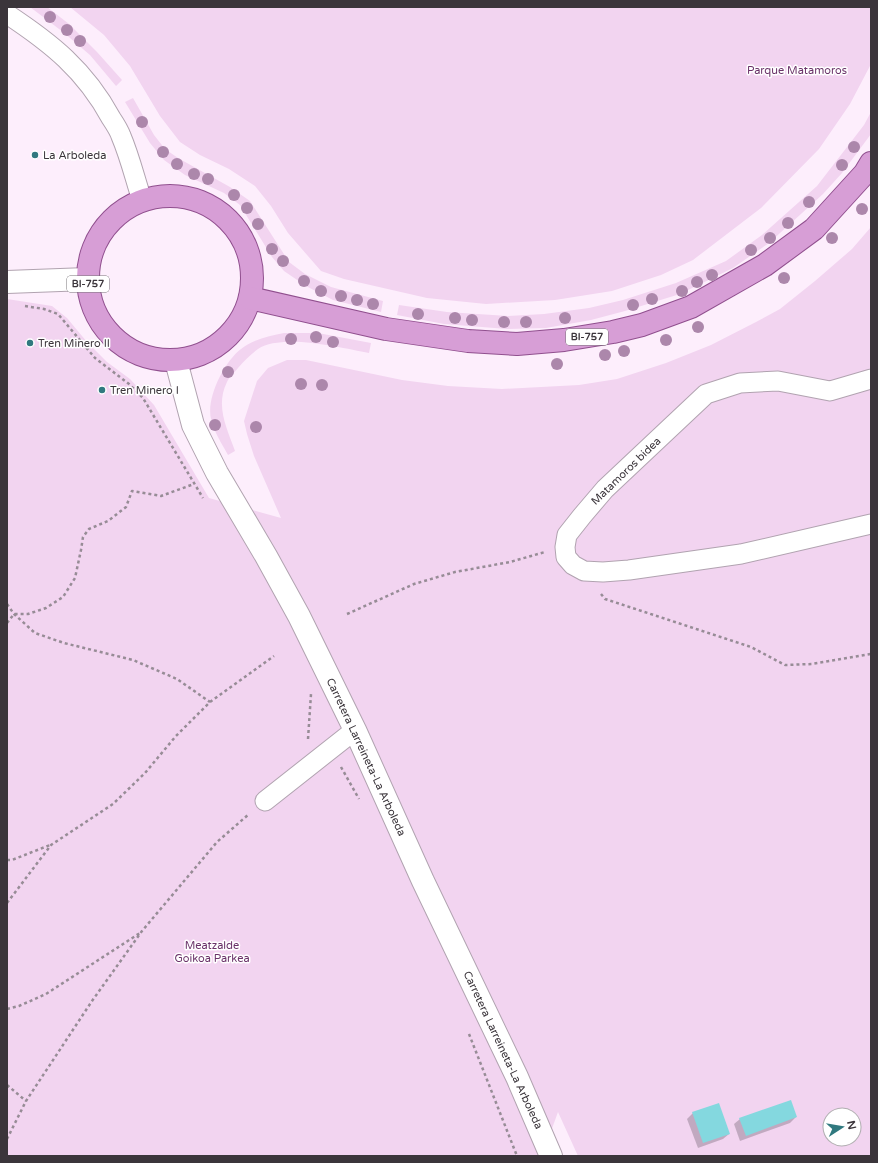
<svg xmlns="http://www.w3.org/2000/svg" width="878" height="1163" font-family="'Varela Round',sans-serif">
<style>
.green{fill:#f2d4f0;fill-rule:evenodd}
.shadow{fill:#0003}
.building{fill:#84d8df}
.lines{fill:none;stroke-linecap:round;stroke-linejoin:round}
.street-casing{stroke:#b1a3b0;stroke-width:21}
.secondary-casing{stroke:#b1a3b0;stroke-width:24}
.primary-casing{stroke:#904f8e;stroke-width:24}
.path{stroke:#978c96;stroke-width:2.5;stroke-dasharray:3 3;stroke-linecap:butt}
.street{stroke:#fff;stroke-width:19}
.secondary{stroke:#fff;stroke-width:22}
.primary{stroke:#d79ed6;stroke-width:22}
.tree{fill:#ac87ab}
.poi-dot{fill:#30797f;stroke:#fff;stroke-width:1.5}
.labels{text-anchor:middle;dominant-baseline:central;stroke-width:3;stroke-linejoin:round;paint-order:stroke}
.shield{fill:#fff;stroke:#767276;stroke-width:1}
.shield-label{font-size:10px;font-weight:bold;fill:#3b353b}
.park-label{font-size:11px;fill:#6a3269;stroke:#fff}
.poi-label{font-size:11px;fill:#3b353b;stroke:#fff;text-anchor:start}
.street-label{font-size:11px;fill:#3b353b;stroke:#fff}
</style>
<rect width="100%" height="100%" fill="#fdeefc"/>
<g class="green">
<polygon points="30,7 47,7 69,24 97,52 122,80 116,86 90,55 63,32"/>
<polygon points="70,7 871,7 871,64 850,104 819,149 761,208 693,260 661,275 612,291 555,300 486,304 427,298 344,279 321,271 288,233 271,206 255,186 229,169 200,155 180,142 160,116 130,66 104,35"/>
<polygon points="133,98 154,135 165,149 178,158 230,187 250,201 289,262 305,274 331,287 383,301 381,312 333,300 306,286 284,271 272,257 240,205 224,193 185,175 164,160 150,143 125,102"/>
<polygon points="871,112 871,134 842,173 823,194 769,243 733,268 680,294 625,311 591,320 546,328 507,329 444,324 397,315 399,305 447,312 508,316 544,314 589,308 623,300 676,283 726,261 762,235 817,186 864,125"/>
<path d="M871 227V1156H578L558 1112 542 1156H7V299L52 306 67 318 87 342 107 362 130 379 154 405 209 498 281 518 254 456 247 434 244 421 257 381 268 368 287 360H306L402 380 448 386 502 389 579 385 617 379 666 363 711 345 756 322 780 309 815 281 852 249ZM830 1115H854V1139H830Z"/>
<path d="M284 333H318L371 343 369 353C341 348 283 333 258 349 251 354 244 361 238 368 235 372 229 377 227 382 215 406 227 428 235 451L228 455C222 444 214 432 211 419 206 398 224 362 241 349 253 339 270 336 284 333Z"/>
</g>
<g class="shadow">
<polygon points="693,1113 729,1134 723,1139 698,1148 687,1119"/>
<polygon points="796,1117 790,1123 740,1141 734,1124 740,1119"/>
</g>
<g class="building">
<polygon points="791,1100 797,1117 746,1136 739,1118"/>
<polygon points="719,1103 730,1134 703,1143 692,1112"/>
</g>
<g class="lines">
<defs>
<g id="street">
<path d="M7 14C51 43 85 70 111 118 115 124 119 130 121 136 130 157 135 179 142 200"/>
<polyline points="871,379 830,391 778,381 740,383 706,394 605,489 582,516 567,535 565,547 566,557 573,565 584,571 603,572 629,570 741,554 871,524"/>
<polyline points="265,801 355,730"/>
</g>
<g id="secondary">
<polyline points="7,282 87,279"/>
<polyline points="176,361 193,425 217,473 266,556 299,616 355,730 423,881 517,1077 551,1156"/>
</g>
<g id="primary">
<circle cx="170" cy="278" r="82"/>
<polyline points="250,298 386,329 468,341 517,344 564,340 613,332 642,325 691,307 765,265 814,229 865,173 871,163"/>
</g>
</defs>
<use href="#street" class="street-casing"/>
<use href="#secondary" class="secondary-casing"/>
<use href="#primary" class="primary-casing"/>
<g class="path">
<polyline points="25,306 44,309 58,314 95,358 129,384 143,398 203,498"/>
<polyline points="601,594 605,599 751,647 785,665 812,664 871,654"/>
<polyline points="7,604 14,614 35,633 64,643 133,660 177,679 210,702"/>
<polyline points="347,614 414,584 455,572 510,562 545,552"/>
<polyline points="7,623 14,614 28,614 46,608 63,597 75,578 81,550 83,537 89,529 108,521 126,507 132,491 161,496 194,484"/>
<polyline points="308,739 311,694"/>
<polyline points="341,767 359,799"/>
<polyline points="7,860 12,860 50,845"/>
<polyline points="7,903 51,845 113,804 145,773 176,736 210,702 274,656"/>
<polyline points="7,1009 19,1006 46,994 140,933"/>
<polyline points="469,1034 517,1156"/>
<polyline points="7,1085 26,1101"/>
<polyline points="7,1139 26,1101 92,1001 142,931 217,842 249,814"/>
</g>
<use href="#street" class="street"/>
<use href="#secondary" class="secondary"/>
<use href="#primary" class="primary"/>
</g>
<g class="tree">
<circle cx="50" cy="17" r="6"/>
<circle cx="67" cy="30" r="6"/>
<circle cx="80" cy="41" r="6"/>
<circle cx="142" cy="122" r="6"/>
<circle cx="854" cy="147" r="6"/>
<circle cx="163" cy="152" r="6"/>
<circle cx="177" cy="164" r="6"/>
<circle cx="842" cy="165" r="6"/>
<circle cx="194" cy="174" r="6"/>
<circle cx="208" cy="179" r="6"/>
<circle cx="234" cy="195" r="6"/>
<circle cx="809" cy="202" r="6"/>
<circle cx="247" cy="208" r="6"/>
<circle cx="862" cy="209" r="6"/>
<circle cx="788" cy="223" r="6"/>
<circle cx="258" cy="224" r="6"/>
<circle cx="770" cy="238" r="6"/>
<circle cx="832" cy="238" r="6"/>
<circle cx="272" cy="249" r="6"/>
<circle cx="751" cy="250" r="6"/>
<circle cx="283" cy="261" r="6"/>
<circle cx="712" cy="275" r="6"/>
<circle cx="784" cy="278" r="6"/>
<circle cx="304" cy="281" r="6"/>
<circle cx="697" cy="282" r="6"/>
<circle cx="321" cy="291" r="6"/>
<circle cx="682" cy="291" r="6"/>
<circle cx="341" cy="296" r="6"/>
<circle cx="652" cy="299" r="6"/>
<circle cx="357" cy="300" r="6"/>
<circle cx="373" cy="304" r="6"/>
<circle cx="633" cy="305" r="6"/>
<circle cx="418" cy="314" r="6"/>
<circle cx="455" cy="318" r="6"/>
<circle cx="565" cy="318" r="6"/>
<circle cx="472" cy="320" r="6"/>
<circle cx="504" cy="322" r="6"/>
<circle cx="526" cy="322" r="6"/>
<circle cx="698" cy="327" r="6"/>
<circle cx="316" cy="337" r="6"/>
<circle cx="291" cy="339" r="6"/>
<circle cx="666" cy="340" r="6"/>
<circle cx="333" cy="342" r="6"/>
<circle cx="624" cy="351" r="6"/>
<circle cx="605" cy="355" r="6"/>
<circle cx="557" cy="364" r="6"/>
<circle cx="228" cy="372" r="6"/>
<circle cx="301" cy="384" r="6"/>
<circle cx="322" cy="385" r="6"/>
<circle cx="215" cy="425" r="6"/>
<circle cx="256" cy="427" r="6"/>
</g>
<g class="poi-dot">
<circle cx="35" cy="155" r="4"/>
<circle cx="30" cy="343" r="4"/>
<circle cx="102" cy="390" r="4"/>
</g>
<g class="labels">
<g class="shield">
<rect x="67" y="276" width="42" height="16" rx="3"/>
<rect x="566" y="329" width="42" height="16" rx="3"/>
</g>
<g class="shield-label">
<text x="88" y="284">BI-757</text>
<text x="587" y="337">BI-757</text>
</g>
<g class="park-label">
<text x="797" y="70">Parque Matamoros</text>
<text x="212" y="945">Meatzalde<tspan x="212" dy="13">Goikoa Parkea</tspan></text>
</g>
<g class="poi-label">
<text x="43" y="155">La Arboleda</text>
<text x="38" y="343">Tren Minero II</text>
<text x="110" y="390">Tren Minero I</text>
</g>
<g class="street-label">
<text transform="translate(626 471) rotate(-44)">Matamoros bidea</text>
<text transform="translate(366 757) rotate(65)">Carretera Larreineta-La Arboleda</text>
<text transform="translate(503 1050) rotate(65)">Carretera Larreineta-La Arboleda</text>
</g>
</g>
<rect width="878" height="1163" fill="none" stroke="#3b353b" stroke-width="16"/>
<g transform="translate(842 1127) rotate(78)"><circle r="19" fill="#ffffff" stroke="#b1aeb1"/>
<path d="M0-3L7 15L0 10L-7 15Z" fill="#30797f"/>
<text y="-6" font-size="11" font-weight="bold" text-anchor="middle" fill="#3b353b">N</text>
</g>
</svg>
